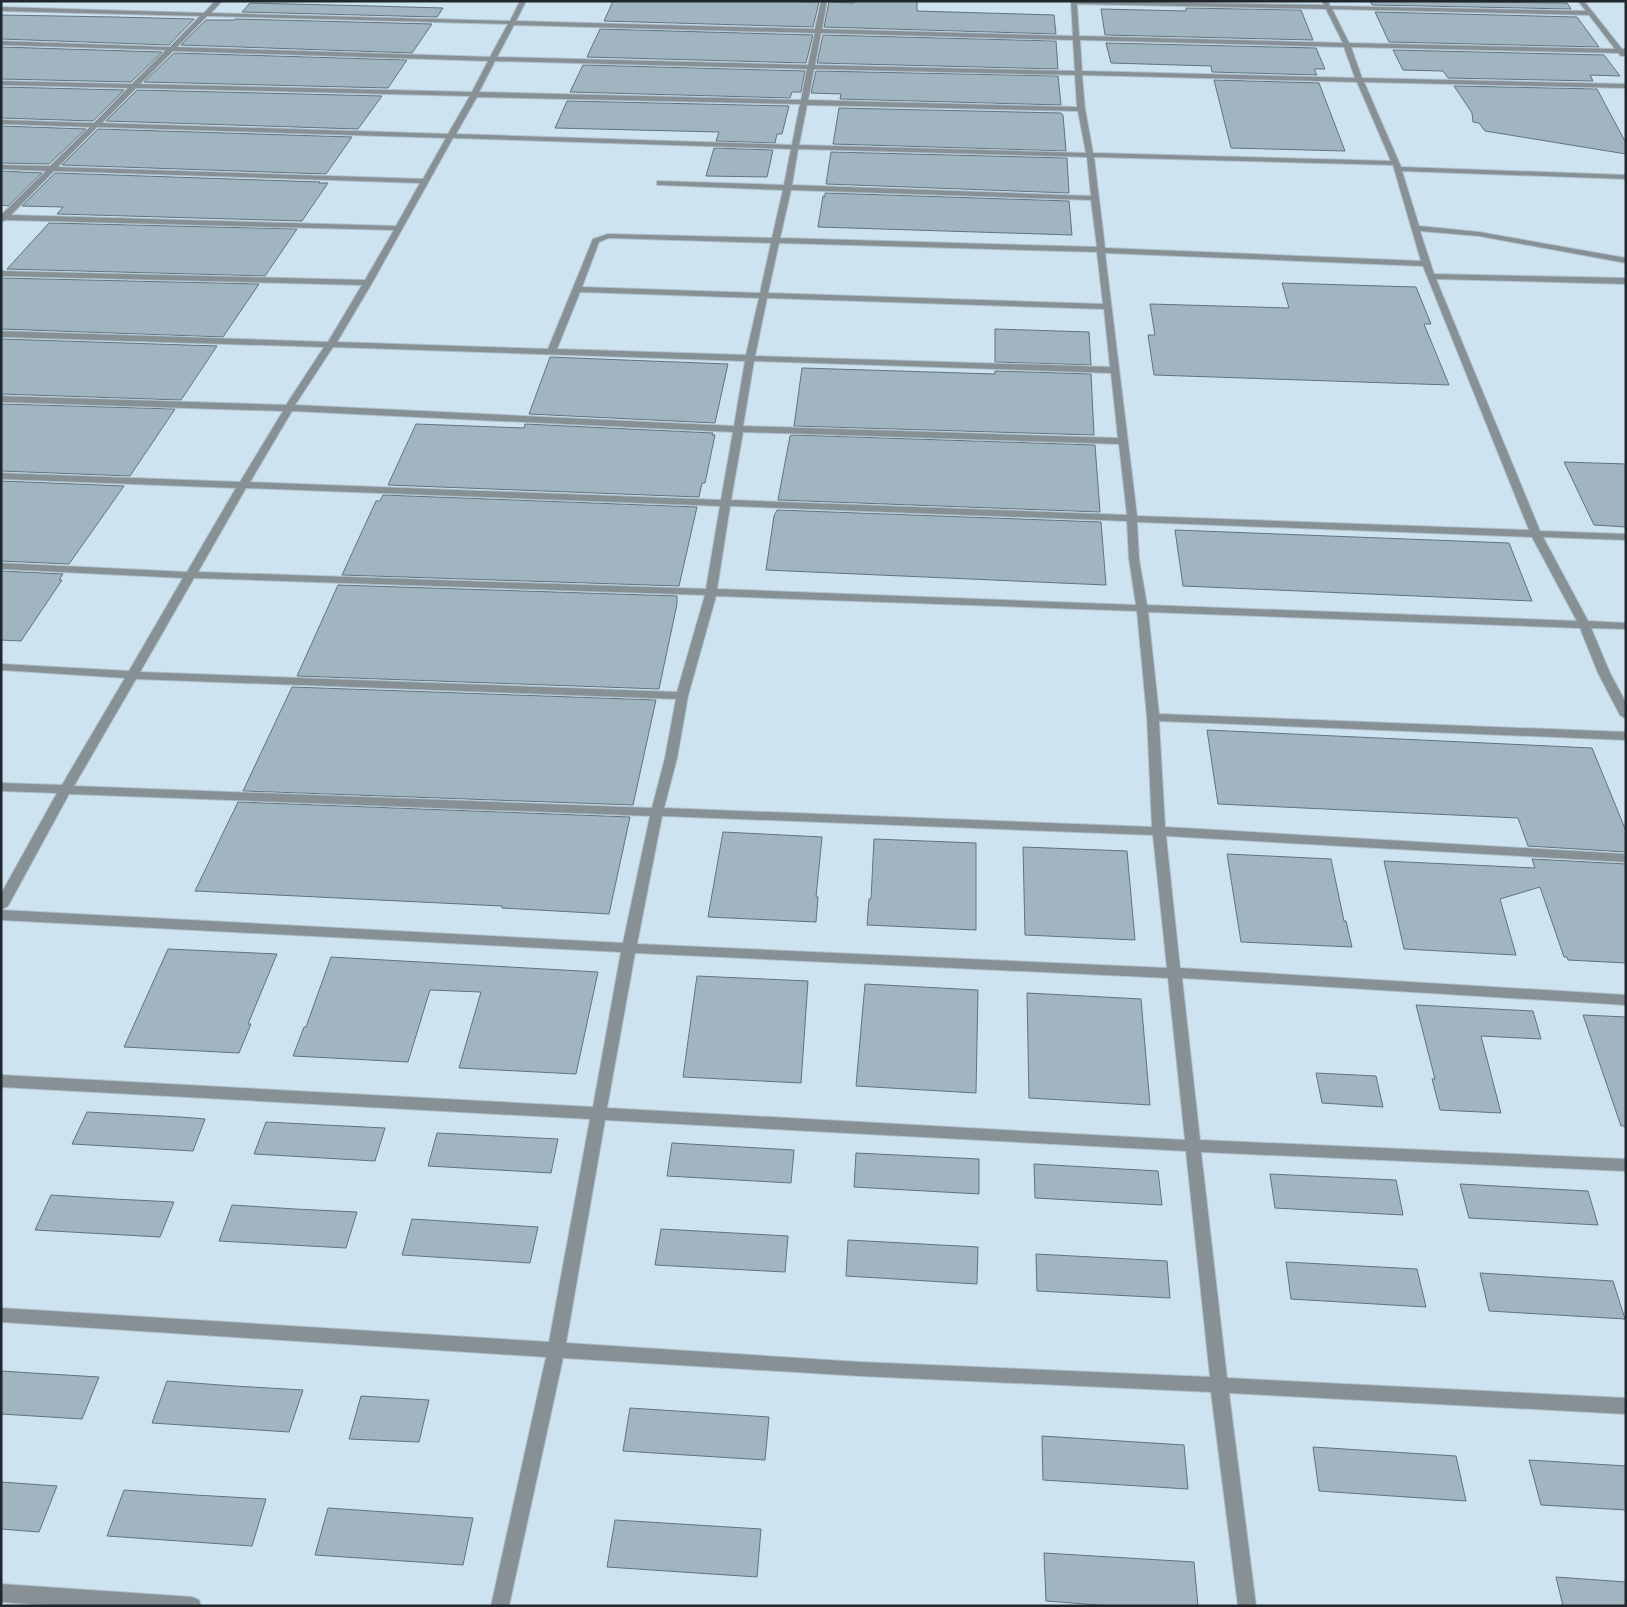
<svg xmlns="http://www.w3.org/2000/svg" width="1627" height="1607" font-family="'Fira Sans Condensed',sans-serif">
<style>
.building{fill:#a1b5c1;stroke:#60737e}
.lines{fill:none;stroke-linecap:round;stroke-linejoin:round}
.street-casing{stroke:#aec1cd;stroke-width:2}
.street{fill:#879095;fill-rule:evenodd}
</style>
<rect width="100%" height="100%" fill="#cee3f0"/>
<g class="building">
<polygon points="613,1 778,1 819,2 813,27 604,21"/>
<polygon points="854,1 917,1 917,11 1054,15 1056,34 824,27 829,2 854,3"/>
<polygon points="1370,1 1567,3 1571,9 1372,5"/>
<polygon points="250,3 372,6 443,8 437,17 242,12"/>
<polygon points="1186,8 1301,10 1313,40 1105,35 1101,9 1186,11"/>
<polygon points="1375,12 1577,17 1599,47 1389,42"/>
<polygon points="1,15 115,17 194,19 169,45 1,39"/>
<polygon points="236,19 432,24 412,53 181,45 206,20 234,20"/>
<polygon points="600,29 813,35 806,63 587,57"/>
<polygon points="823,35 1056,41 1058,69 817,63"/>
<polygon points="1106,43 1316,48 1325,69 1314,69 1317,75 1212,72 1211,66 1111,63"/>
<polygon points="1,47 162,52 131,82 1,79"/>
<polygon points="1393,50 1604,55 1620,76 1590,75 1593,81 1448,78 1443,71 1403,70"/>
<polygon points="174,53 407,60 388,88 144,82"/>
<polygon points="583,65 805,71 801,92 792,92 790,98 570,92"/>
<polygon points="816,71 1058,76 1061,105 840,99 841,94 811,93"/>
<polygon points="1214,80 1319,83 1345,151 1231,148"/>
<polygon points="1454,86 1597,89 1626,143 1626,154 1485,131 1479,123 1473,122 1472,113"/>
<polygon points="1,87 124,90 93,121 1,118"/>
<polygon points="137,90 382,96 358,129 106,121"/>
<polygon points="567,101 789,106 782,134 777,134 775,143 716,141 719,132 555,128"/>
<polygon points="839,108 1061,113 1063,115 1066,151 833,144"/>
<polygon points="1,126 86,129 49,164 1,163"/>
<polygon points="98,129 352,137 326,174 62,165"/>
<polygon points="714,148 773,150 767,177 706,176"/>
<polygon points="831,152 1067,158 1069,193 826,184"/>
<polygon points="1,171 42,173 8,206 1,205"/>
<polygon points="55,173 320,182 319,183 328,183 302,221 57,214 63,207 22,206"/>
<polygon points="825,193 1069,201 1072,235 818,227 823,196 825,197"/>
<polygon points="49,223 297,229 265,276 7,269"/>
<polygon points="1,278 259,284 223,337 1,329"/>
<polygon points="1282,283 1416,287 1431,324 1424,324 1449,385 1154,375 1148,335 1155,335 1150,304 1289,308"/>
<polygon points="995,329 1089,332 1091,365 995,362"/>
<polygon points="1,339 217,346 181,400 1,394"/>
<polygon points="550,357 624,360 728,364 715,423 529,414"/>
<polygon points="802,368 995,374 995,371 1091,374 1094,435 794,426"/>
<polygon points="1,404 175,409 130,476 1,471"/>
<polygon points="416,424 524,428 525,424 713,433 712,435 715,435 705,483 702,483 699,497 388,485"/>
<polygon points="793,435 1095,445 1100,512 778,500 790,436"/>
<polygon points="1564,462 1626,464 1626,527 1594,525"/>
<polygon points="1,481 124,486 69,564 1,561"/>
<polygon points="383,495 697,507 679,586 342,575 376,501 380,501"/>
<polygon points="777,510 1101,522 1106,585 766,570 774,516"/>
<polygon points="1175,530 1509,543 1532,601 1183,586"/>
<polygon points="1,571 63,574 59,580 62,580 21,641 1,640"/>
<polygon points="338,585 677,596 677,604 659,689 297,676"/>
<polygon points="292,687 656,700 633,805 243,791"/>
<polygon points="1207,730 1592,748 1626,831 1626,852 1528,846 1518,818 1218,804"/>
<polygon points="238,802 630,817 609,914 502,908 502,906 195,891"/>
<polygon points="723,832 822,837 816,897 818,897 816,922 708,917"/>
<polygon points="874,839 976,843 976,930 867,925 869,899 871,899"/>
<polygon points="1023,847 1127,851 1135,940 1025,935"/>
<polygon points="1227,854 1331,859 1344,921 1346,921 1352,947 1241,942"/>
<polygon points="1532,859 1626,864 1626,963 1568,960 1567,957 1564,957 1540,887 1500,899 1516,955 1404,949 1384,861 1535,868"/>
<polygon points="168,949 277,954 248,1024 251,1024 239,1053 124,1047"/>
<polygon points="331,957 598,972 576,1074 459,1068 481,992 430,990 408,1062 293,1056 304,1027 306,1027"/>
<polygon points="697,976 808,981 801,1083 683,1077"/>
<polygon points="865,984 978,990 976,1093 856,1086"/>
<polygon points="1027,993 1141,999 1150,1105 1029,1098"/>
<polygon points="1416,1005 1533,1011 1541,1039 1481,1036 1501,1113 1440,1110 1432,1079 1435,1079"/>
<polygon points="1583,1015 1626,1017 1626,1126 1621,1126"/>
<polygon points="1316,1073 1376,1076 1383,1107 1322,1103"/>
<polygon points="87,1112 181,1117 205,1119 193,1151 72,1144"/>
<polygon points="266,1122 325,1125 385,1128 375,1161 254,1154"/>
<polygon points="437,1133 497,1136 558,1139 551,1173 428,1166"/>
<polygon points="672,1143 794,1150 791,1183 667,1176"/>
<polygon points="856,1153 979,1159 979,1194 854,1187"/>
<polygon points="1034,1164 1158,1171 1162,1205 1035,1198"/>
<polygon points="1270,1174 1396,1180 1403,1215 1275,1208"/>
<polygon points="1460,1184 1588,1191 1598,1225 1469,1218"/>
<polygon points="51,1195 114,1199 174,1202 160,1237 35,1230"/>
<polygon points="232,1205 295,1209 357,1212 346,1248 219,1241"/>
<polygon points="412,1219 538,1227 530,1263 402,1255"/>
<polygon points="661,1229 788,1236 785,1272 655,1265"/>
<polygon points="848,1240 978,1247 977,1284 846,1276"/>
<polygon points="1036,1254 1167,1261 1170,1298 1037,1291"/>
<polygon points="1286,1262 1417,1269 1426,1307 1291,1299"/>
<polygon points="1480,1273 1613,1281 1625,1319 1489,1311"/>
<polygon points="1,1371 32,1373 99,1377 82,1419 1,1414"/>
<polygon points="167,1381 234,1386 303,1390 289,1432 152,1423"/>
<polygon points="361,1396 429,1400 419,1442 349,1439"/>
<polygon points="630,1408 769,1417 765,1460 623,1451"/>
<polygon points="1042,1436 1184,1445 1188,1489 1043,1480"/>
<polygon points="1313,1447 1456,1456 1466,1501 1319,1491"/>
<polygon points="1529,1460 1626,1466 1626,1510 1541,1505"/>
<polygon points="1,1482 57,1486 39,1532 1,1529"/>
<polygon points="124,1490 195,1495 266,1499 252,1546 107,1536"/>
<polygon points="328,1508 473,1518 463,1565 315,1555"/>
<polygon points="615,1520 761,1529 757,1577 607,1567"/>
<polygon points="1044,1553 1194,1562 1198,1606 1112,1606 1046,1601"/>
<polygon points="1556,1577 1626,1582 1626,1606 1563,1606"/>
</g>
<g class="lines">
<defs>
<g id="street">
<path d="M215 1H222L211 13 510 21 520 1H526L516 21 815 29 821 1H827L822 29 1073 36 1071 1 1324 5 1322 1H1328L1330 6 1586 11 1578 1H1584L1622 49H1626L1625 56H1621L1618 53 1351 47 1362 78 1626 84V88L1364 82 1401 167 1626 175V179L1402 171 1419 226 1479 232 1626 258V263L1479 236 1420 231 1434 274 1626 278V284L1436 279 1540 531 1626 534V540L1543 537 1588 621 1626 623V629L1591 628 1610 673 1626 703V719L1620 715 1598 673 1580 628 1148 612 1159 714 1626 732V740L1159 721 1165 827 1626 854V862L1166 836 1180 968 1626 995V1005L1182 978 1200 1140 1626 1159V1171L1201 1152 1227 1378 1626 1398V1414L1229 1393 1256 1606H1238L1211 1392 860 1376 563 1358 509 1606H491L546 1357 1 1322V1308L549 1342 590 1119 1 1087V1075L593 1107 621 952 1 920V894L57 793 1 791V783L62 785 125 678 1 670V664L129 671 183 578 1 569V563L187 572 236 488 1 479V473L240 482 283 411 1 402V396L286 405 324 347 1 337V331L328 342 362 285 1 276V271L365 280 394 230 6 220 1 222V215L46 171 1 169V165L50 166 90 127 1 124V120L94 123 128 88 1 85V81L132 84 166 50 1 45V41L170 47 200 16 1 11V7L204 13ZM1077 4 1326 9 1343 43 1079 36ZM1332 9 1589 15 1615 49 1349 43ZM207 16 508 24 490 57 177 47ZM514 25 815 33 808 65 497 57ZM821 33 1073 40 1075 71 815 65ZM1080 40 1344 47 1355 78 1082 71ZM173 51 488 61 472 92 140 84ZM495 61 807 69 801 100 479 92ZM814 69 1075 75 1077 107 808 100ZM1082 75 1357 82 1391 161 1093 153 1085 109ZM136 88 470 96 448 134 102 123ZM477 97 800 104 792 145 456 134ZM807 105 1078 111 1086 153 799 145ZM97 127 446 138 423 179 58 167ZM453 138 791 149 784 185 657 181V185H660L783 190 772 238 608 234 593 239 548 349 337 342 372 283ZM798 149 1087 157 1091 196 792 185ZM1094 157 1393 165 1421 261 1105 248ZM54 171 420 183 396 226 11 215ZM791 190 1091 200 1097 247 780 238ZM609 238 771 243 760 293 582 287 599 242ZM779 243 1097 252 1103 304 768 293ZM1105 253 1423 266 1529 530 1137 516ZM580 292 759 298 746 355 557 349ZM767 298 1104 309 1110 367 755 356ZM333 347 745 361 734 426 295 405ZM754 361 1111 373 1118 438 743 426ZM292 411 733 432 721 500 250 482ZM743 432 1119 444 1127 515 731 500ZM246 488 720 506 706 589 198 572ZM730 506 1127 521 1129 559 1136 605 717 589ZM1137 522 1532 537 1577 621 1147 605 1139 559ZM194 578 705 595 677 692 140 672ZM716 596 1137 611 1147 717 1152 827 664 808 677 758 688 696ZM136 679 676 699 665 758 652 808 74 786ZM69 794 650 816 623 943 1 910 8 906ZM662 816 1153 835 1167 968 637 944ZM635 953 1168 978 1185 1140 607 1108ZM605 1120 1186 1151 1210 1377 860 1362 566 1343Z"/>
<polygon points="1,1584 192,1597 199,1600 201,1606 56,1606 1,1602"/>
</g>
</defs>
<use href="#street" class="street-casing"/>
<use href="#street" class="street"/>
</g>
<rect width="1627" height="1607" fill="none" stroke="#1f272c" stroke-width="5"/>
</svg>
